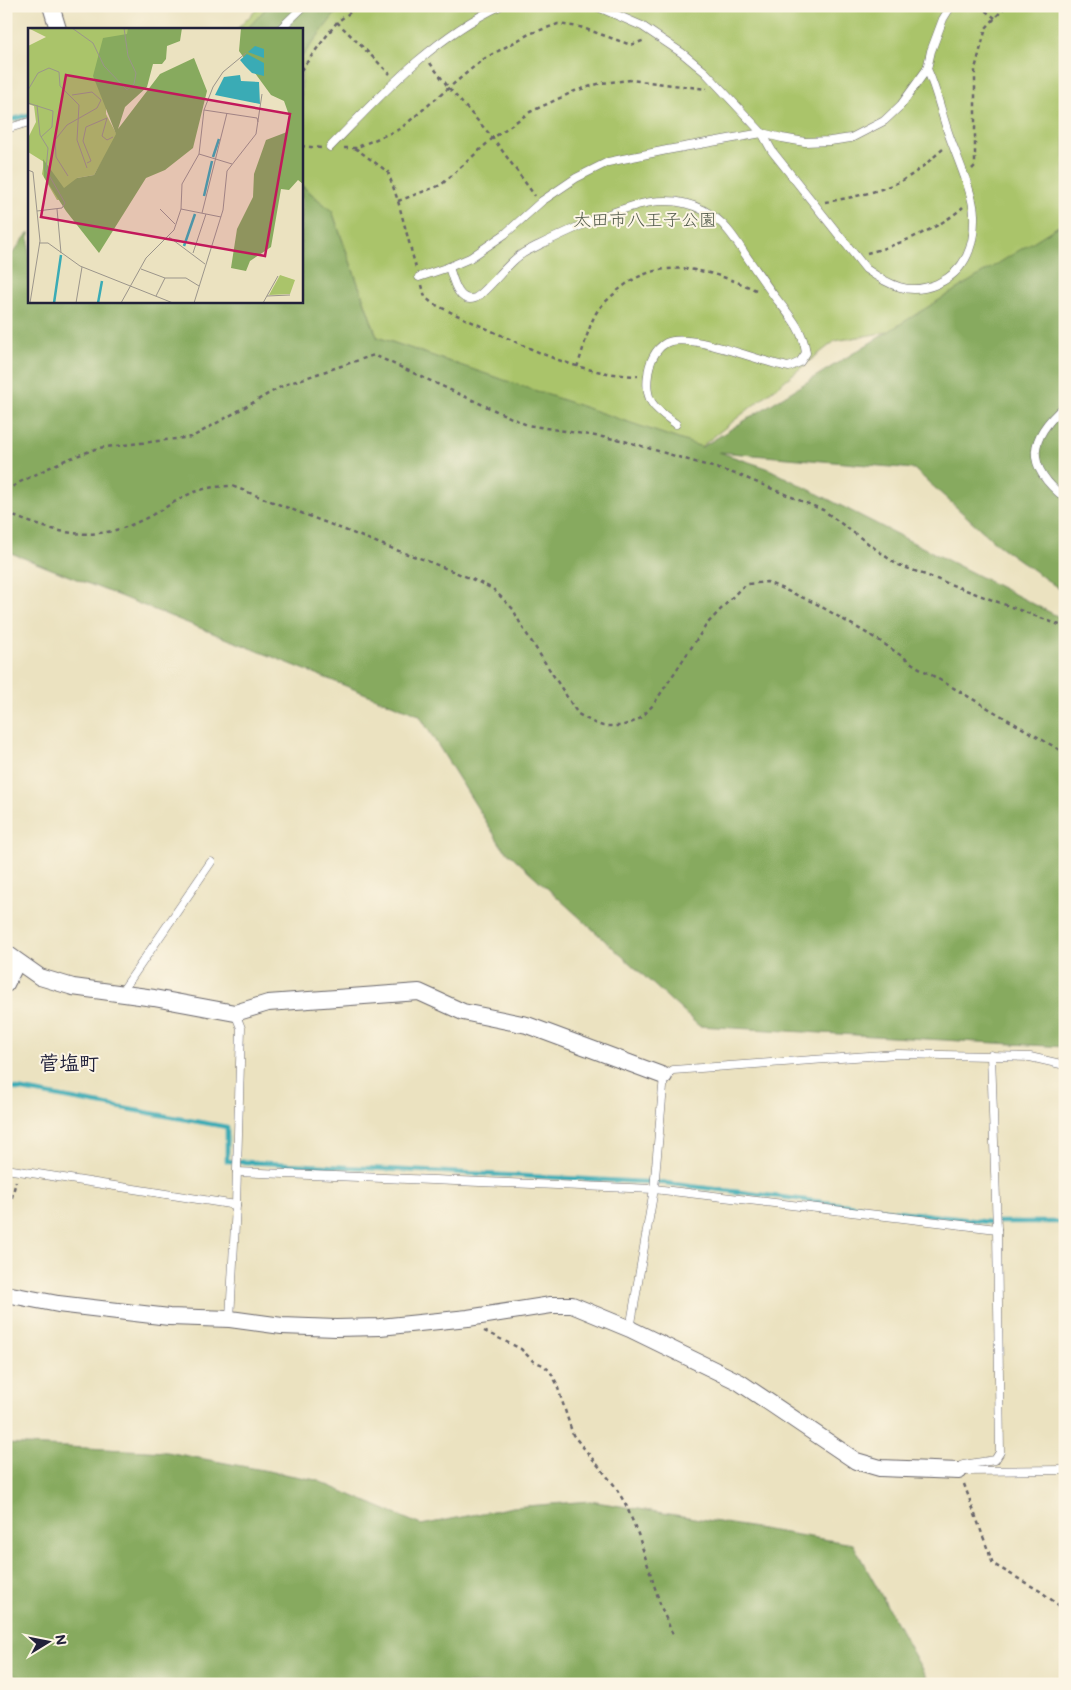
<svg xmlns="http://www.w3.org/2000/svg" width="1071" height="1690" font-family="Mali,'Klee One',sans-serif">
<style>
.green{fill:#aac46a;stroke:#667352}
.forest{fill:#87aa5e;stroke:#54664c}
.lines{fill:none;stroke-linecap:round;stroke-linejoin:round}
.stream{stroke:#3aabb5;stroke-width:4.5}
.lane-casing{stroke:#68656a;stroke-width:9}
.street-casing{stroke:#68656a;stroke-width:18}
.path{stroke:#68656a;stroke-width:2.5;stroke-dasharray:4 4;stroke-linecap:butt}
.lane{stroke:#fff;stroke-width:8}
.street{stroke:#fff;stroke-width:16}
.labels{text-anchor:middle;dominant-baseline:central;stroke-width:4;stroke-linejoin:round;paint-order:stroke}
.park-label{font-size:18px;fill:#525b4b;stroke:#fcf5e5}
.quarter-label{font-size:20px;font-weight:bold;fill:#22223b;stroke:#fcf5e5}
.inset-river{fill:none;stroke:#3aabb5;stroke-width:2.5}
.inset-road{fill:none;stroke:#9b958b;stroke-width:1}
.view{fill:#c2185b;fill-opacity:0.15;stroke:#c2185b;stroke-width:2.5}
.inset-edge{fill:none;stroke:#22223b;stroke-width:2.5}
</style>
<rect width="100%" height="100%" fill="#fcf5e5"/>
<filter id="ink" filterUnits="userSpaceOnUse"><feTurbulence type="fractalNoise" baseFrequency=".02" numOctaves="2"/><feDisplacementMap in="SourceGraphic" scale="10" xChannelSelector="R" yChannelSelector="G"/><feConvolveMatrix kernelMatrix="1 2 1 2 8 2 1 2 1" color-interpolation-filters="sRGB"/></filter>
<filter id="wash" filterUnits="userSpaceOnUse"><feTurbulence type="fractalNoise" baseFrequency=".0096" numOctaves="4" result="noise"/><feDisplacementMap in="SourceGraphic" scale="20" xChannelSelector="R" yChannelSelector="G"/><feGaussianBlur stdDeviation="1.12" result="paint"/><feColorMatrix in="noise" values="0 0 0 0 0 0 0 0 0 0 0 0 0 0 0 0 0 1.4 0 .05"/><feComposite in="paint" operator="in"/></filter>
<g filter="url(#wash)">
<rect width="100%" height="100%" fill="#ebe2c0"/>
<polygon class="green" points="260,6 1065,6 1065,475 906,329 835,341 698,449 377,337 332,211 301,185 301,29 237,29"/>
<g class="forest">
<polygon points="268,6 345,6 335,14 301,58 301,29 247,29"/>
<polygon points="301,185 332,211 377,337 702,447 1065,222 1065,593 998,545 914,469 719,452 767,468 1065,620 1065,1047 699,1026 502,847 419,715 6,551 6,262 29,232 29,301 301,301"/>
<polygon points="6,1444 167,1452 316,1480 421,1525 513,1507 590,1501 853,1544 930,1684 26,1684 6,1669"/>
</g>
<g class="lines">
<g class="stream">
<polyline points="6,121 29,115"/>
<polyline points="6,1087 227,1127 227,1161 665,1183 988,1222 1062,1222"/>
</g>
</g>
</g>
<g filter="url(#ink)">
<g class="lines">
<defs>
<g id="lane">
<path d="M596 6 642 26 682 53 705 72 762 133 772 151 866 269C889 285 909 296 937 284 966 271 975 246 974 215 974 195 956 155 949 135 941 113 937 90 927 69"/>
<polyline points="280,29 304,6"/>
<polyline points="6,129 29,122"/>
<path d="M330 147C382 94 432 38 500 6"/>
<path d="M449 267C453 279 458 304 475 298 485 294 506 265 519 256 525 251 532 249 539 245 556 237 573 229 591 221 627 207 666 190 703 210 712 215 721 221 727 229 735 238 742 250 749 260 758 273 766 285 775 297 789 315 803 329 806 353L800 362 789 367C762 363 689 331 666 343 655 349 649 363 648 375 644 403 656 409 676 424"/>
<polyline points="419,277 449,267 470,258 505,234 542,201 576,178 608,162 667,150 762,133 782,138 805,142 830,141 851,138 884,121 901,105 927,69 931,51 943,19 951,6"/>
<path d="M1065 406C1028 438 1024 466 1065 498"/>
<polyline points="121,993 211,862"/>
<polyline points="6,1169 236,1205"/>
<polyline points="237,1172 654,1189 997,1229"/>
<polyline points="230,1319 236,1205 241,1028 235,1013"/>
<polyline points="630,1329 654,1189 664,1076 673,1070 897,1054 1030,1057 1065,1065"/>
<polyline points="959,1471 963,1465 995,1460 1000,1452 997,1229 991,1055"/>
<polyline points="959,1471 1065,1470"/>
</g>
<g id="street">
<polyline points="51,6 58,29"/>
<polyline points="6,953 40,977 73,987 154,998 235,1013 268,1003 419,992 463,1012 527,1025 664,1076"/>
<polyline points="6,984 17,962"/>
<polyline points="6,1294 58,1304 169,1317 230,1319 282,1326 336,1328 380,1327 468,1318 551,1305 572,1305 630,1329 739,1382 856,1461 880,1468 959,1471"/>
</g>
</defs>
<use href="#lane" class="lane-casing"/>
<use href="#street" class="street-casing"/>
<g class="path">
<polyline points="979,6 995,18"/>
<polyline points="337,22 390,74"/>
<polyline points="430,63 449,88 493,138 535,196"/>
<polyline points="301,70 337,22 359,6"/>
<polyline points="301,146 321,148"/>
<polyline points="344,148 355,148 400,129 482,60 529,34 558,24 580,27 631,45 645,40"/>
<polyline points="355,148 388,172 398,201 416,268"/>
<polyline points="972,169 975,166 975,69 986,28 1006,6"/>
<polyline points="398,201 441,185 493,138 530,112 575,91 601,83 631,80 707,89"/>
<path d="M825 202C851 198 879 192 903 180 918 172 930 160 943 149"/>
<path d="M867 253C896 246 941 228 963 207"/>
<path d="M422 285 425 297 432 303C452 313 472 322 492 331 542 354 581 374 638 376"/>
<path d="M577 367C583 351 587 332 594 317 598 308 607 300 614 294 657 253 708 269 756 290"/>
<polyline points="6,491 20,482 63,461 98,448 192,437 284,385 374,355 527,425 621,440 739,475 823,510 896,564 1065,627"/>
<path d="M6 513C60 535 98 545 152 515 183 498 194 486 232 486L396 550 425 560 472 579 493 589 513 609 521 625 578 714 596 724 603 726H621L633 722 641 718 653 705 707 624 741 588 748 584 767 582 815 603 880 641 916 666 1065 753"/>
<polyline points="6,1221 16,1181"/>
<polyline points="484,1331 521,1349 533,1361 543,1365 550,1371 556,1382 573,1435 615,1486 626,1505 638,1534 661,1607 674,1637"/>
<polyline points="964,1484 993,1564 1040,1591 1065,1610"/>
</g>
<use href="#lane" class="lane"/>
<use href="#street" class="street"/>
</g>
</g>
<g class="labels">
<g class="park-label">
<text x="645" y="219">太田市八王子公園</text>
</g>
<g class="quarter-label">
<text x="69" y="1062">菅塩町</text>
</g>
</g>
<g transform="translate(28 28)">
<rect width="275" height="275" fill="#ebe2c0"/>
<path d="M0 0H122L78 76V86L89 107 66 147 49 150 40 171 29 172 14 146 16 134 0 124V110L8 94 6 78 0 76V18L18 9ZM252 247 267 252 262 266 241 267Z" fill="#aac46a"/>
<path d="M100 0H154L152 13 139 18 138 31 134 36H125L119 59 97 79 90 101 132 46 166 30 179 63 165 120 137 142 118 150 71 225 38 183 16 149 15 131 36 160 49 150 66 147 88 106 65 48 75 10 99 6ZM213 0H275V156L270 152 261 162 253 161 243 219 222 233 218 243 203 240 209 201 225 169 226 146 238 112 259 104 262 90 256 73 243 67 211 23Z" fill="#87aa5e"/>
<path d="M227 18 236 21V30L220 24ZM219 26 236 35V48L224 45 217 38 212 32ZM212 47 213 53 231 54 232 76 187 67 196 49Z" fill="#3aabb5"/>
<path class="inset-river" d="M185 129 191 111M176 168 184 133M156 218 167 186M26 275 33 227M70 275 74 253"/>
<path class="inset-road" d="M44 0 65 15 76 38 99 62 106 56 108 45 100 28 96 0M0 62 10 45 21 40 31 44 32 58 51 77 49 112 59 140M0 75 25 83 24 99 13 109M176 82 229 90 230 94M171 126 204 136M59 135 63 133 55 113 58 99 79 90 74 108 79 112 85 109M0 142 5 144 12 213 2 275M40 148 28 129 27 112 39 97 69 80 73 72 64 64 44 67M29 181 33 225M132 181 147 196M153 181 193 189M9 183 34 180 37 175 18 142 20 120 12 107 9 77M174 185 199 85M141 209 177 236M11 215H20L52 238 145 275M165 225 178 186M113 241 137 250H158L171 258M128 268 137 250M239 268 262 267M48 275 54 239M93 275 118 230 146 202 153 181 154 156 171 126 176 82 185 59 195 44 218 25M166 275 195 182 199 143 228 106 234 66M235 275 250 248"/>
<path class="view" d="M38 47 262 86 237 228 13 189Z"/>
<rect width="275" height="275" class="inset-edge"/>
</g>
<rect width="1071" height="1690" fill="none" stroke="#fcf5e5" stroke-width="25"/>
<g transform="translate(48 1642) rotate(80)" stroke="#fcf5e5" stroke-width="4" paint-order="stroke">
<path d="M0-4L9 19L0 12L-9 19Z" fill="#22223b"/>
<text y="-8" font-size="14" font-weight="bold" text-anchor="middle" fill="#22223b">N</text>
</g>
</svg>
